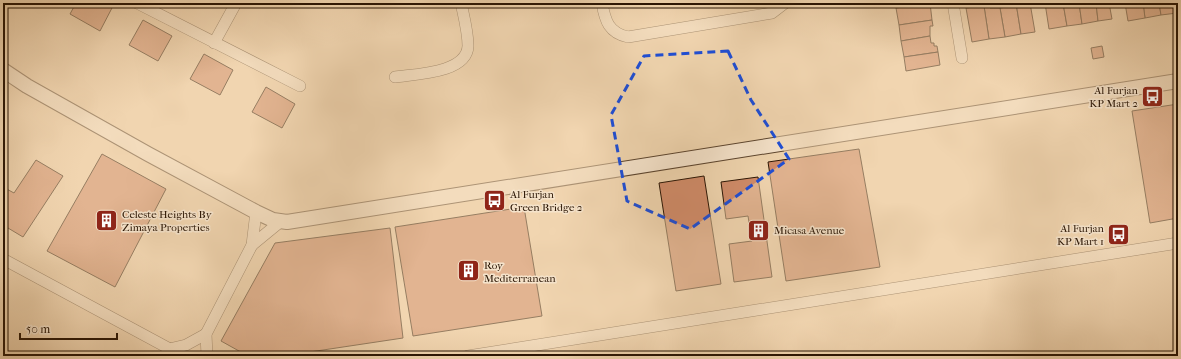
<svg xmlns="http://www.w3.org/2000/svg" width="1181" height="359" font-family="'IM FELL French Canon',serif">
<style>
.building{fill:#d18c6a;stroke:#291403}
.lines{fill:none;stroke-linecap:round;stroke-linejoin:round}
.minor-casing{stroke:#5b442e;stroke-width:12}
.tertiary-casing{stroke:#5b442e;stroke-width:16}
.minor{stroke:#f6e4cc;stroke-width:11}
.tertiary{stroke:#f6e4cc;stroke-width:14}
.marked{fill:none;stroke:#1d4ed8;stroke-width:3;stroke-dasharray:8 5;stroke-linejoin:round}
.labels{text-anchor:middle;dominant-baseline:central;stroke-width:3;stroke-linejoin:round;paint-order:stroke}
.poi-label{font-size:11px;fill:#291403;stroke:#f6e4cc;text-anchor:start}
</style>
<rect width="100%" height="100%" fill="#f1d6b0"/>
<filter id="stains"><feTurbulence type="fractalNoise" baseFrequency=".005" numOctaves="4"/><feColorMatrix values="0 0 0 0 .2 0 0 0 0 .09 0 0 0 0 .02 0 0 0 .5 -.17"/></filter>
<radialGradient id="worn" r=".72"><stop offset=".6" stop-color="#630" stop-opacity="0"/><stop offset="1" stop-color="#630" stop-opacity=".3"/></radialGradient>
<g class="building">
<polygon points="76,3 108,3 113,6 100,31 70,14"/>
<polygon points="930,3 932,20 899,25 896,8"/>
<polygon points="1010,3 1016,3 1021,34 1005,37 1000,8 1007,7 1007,5"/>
<polygon points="1016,3 1030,3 1035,32 1021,34"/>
<polygon points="1045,3 1063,3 1067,26 1049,29"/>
<polygon points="1063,3 1079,3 1082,24 1067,26"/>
<polygon points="1079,3 1096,3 1098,21 1082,24"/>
<polygon points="1096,3 1109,3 1112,19 1098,21"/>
<polygon points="1143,3 1159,3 1161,15 1145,18"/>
<polygon points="1143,3 1145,18 1128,21 1125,3"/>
<polygon points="1159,3 1176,3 1177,13 1161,15"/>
<polygon points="989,5 990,8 1000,8 1005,37 989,39 984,6"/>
<polygon points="984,6 989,39 972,42 966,8"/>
<polygon points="143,20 172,36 158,61 129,45"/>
<polygon points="932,20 933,26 930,26 930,36 901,41 899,25"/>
<polygon points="930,36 931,43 934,43 934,46 937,46 938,52 904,57 901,41"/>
<polygon points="1102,46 1104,57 1093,59 1091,48"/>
<polygon points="938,52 940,65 906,71 904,57"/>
<polygon points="204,54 233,70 220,95 190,79"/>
<polygon points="266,87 295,104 282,128 252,112"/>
<polygon points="1178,104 1178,218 1150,223 1132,111"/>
<polygon points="859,149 880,267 786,281 768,162"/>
<polygon points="102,154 166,189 115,287 47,251"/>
<polygon points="36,160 63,176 23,237 3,225 3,187 14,193"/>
<polygon points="704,176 721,284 676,291 659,183"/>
<polygon points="758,177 772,277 734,282 729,244 752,241 748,216 726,219 721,182"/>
<polygon points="524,207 542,316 413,336 395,227"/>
<polygon points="390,228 403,338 283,356 248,356 221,341 275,243"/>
</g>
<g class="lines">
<defs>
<g id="minor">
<polyline points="137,3 300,86"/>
<path d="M602 3C605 21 609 33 628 37L772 13 785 3"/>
<polyline points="953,3 962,58"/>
<polyline points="214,43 236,3"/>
<path d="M395 77C416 74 467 73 468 46 468 32 464 17 461 3"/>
<polyline points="252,245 280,222"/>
<polyline points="3,259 183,356"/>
<polyline points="169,349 186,345 206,334"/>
<polyline points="207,356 206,334 252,245 256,212"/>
<polyline points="468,356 1178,243"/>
</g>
<polyline id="tertiary" points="3,70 27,86 148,154 256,212 273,220 287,222 1178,81"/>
</defs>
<use href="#minor" class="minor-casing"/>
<use href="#tertiary" class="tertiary-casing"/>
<use href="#minor" class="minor"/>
<use href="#tertiary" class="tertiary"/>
</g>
<path d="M0 0H1181V359H0ZM728 51 751 100 789 159 690 229 627 201 611 115 644 56Z" fill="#f1d6b0" fill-opacity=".55" fill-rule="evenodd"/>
<path class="marked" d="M728 51 751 100 789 159 690 229 627 201 611 115 644 56Z"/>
<defs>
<symbol id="bus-square" viewBox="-11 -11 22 22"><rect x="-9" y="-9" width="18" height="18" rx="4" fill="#8f2418" stroke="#f6e4cc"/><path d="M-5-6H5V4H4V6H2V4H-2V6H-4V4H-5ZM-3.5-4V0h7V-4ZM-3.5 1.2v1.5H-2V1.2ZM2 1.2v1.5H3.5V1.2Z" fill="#fff"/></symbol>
<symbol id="building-square" viewBox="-11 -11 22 22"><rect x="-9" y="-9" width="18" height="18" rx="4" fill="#8f2418" stroke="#f6e4cc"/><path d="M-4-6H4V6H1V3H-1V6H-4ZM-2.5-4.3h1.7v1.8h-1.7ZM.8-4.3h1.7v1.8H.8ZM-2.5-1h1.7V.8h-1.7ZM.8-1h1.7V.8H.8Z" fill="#fff"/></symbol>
</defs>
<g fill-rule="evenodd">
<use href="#bus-square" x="1140" y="84" width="25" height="25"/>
<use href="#bus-square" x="482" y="188" width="25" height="25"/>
<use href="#building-square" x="94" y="208" width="25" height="25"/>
<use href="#building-square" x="746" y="218" width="25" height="25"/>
<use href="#bus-square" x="1106" y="222" width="25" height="25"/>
<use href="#building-square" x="456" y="258" width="25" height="25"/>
</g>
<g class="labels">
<g class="poi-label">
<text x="1138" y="90" text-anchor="end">Al Furjan<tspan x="1138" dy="13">KP Mart 2</tspan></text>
<text x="510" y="194">Al Furjan<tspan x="510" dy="13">Green Bridge 2</tspan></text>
<text x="122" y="214">Celeste Heights By<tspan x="122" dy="13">Zimaya Properties</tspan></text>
<text x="1104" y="228" text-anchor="end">Al Furjan<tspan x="1104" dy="13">KP Mart 1</tspan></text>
<text x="774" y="230">Micasa Avenue</text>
<text x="484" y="265">Roy<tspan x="484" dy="13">Mediterranean</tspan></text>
</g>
</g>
<rect width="1181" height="359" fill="none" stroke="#f1d6b0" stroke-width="16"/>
<rect x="4" y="4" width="1173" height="351" fill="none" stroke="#291403" stroke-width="2"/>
<rect x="8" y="8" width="1165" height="343" fill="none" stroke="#291403"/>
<path d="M20 333v6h97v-6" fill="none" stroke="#291403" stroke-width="2"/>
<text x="26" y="333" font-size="12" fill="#291403" stroke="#f6e4cc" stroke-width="3" paint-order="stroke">50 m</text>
<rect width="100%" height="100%" filter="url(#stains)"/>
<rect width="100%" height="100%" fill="url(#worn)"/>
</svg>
